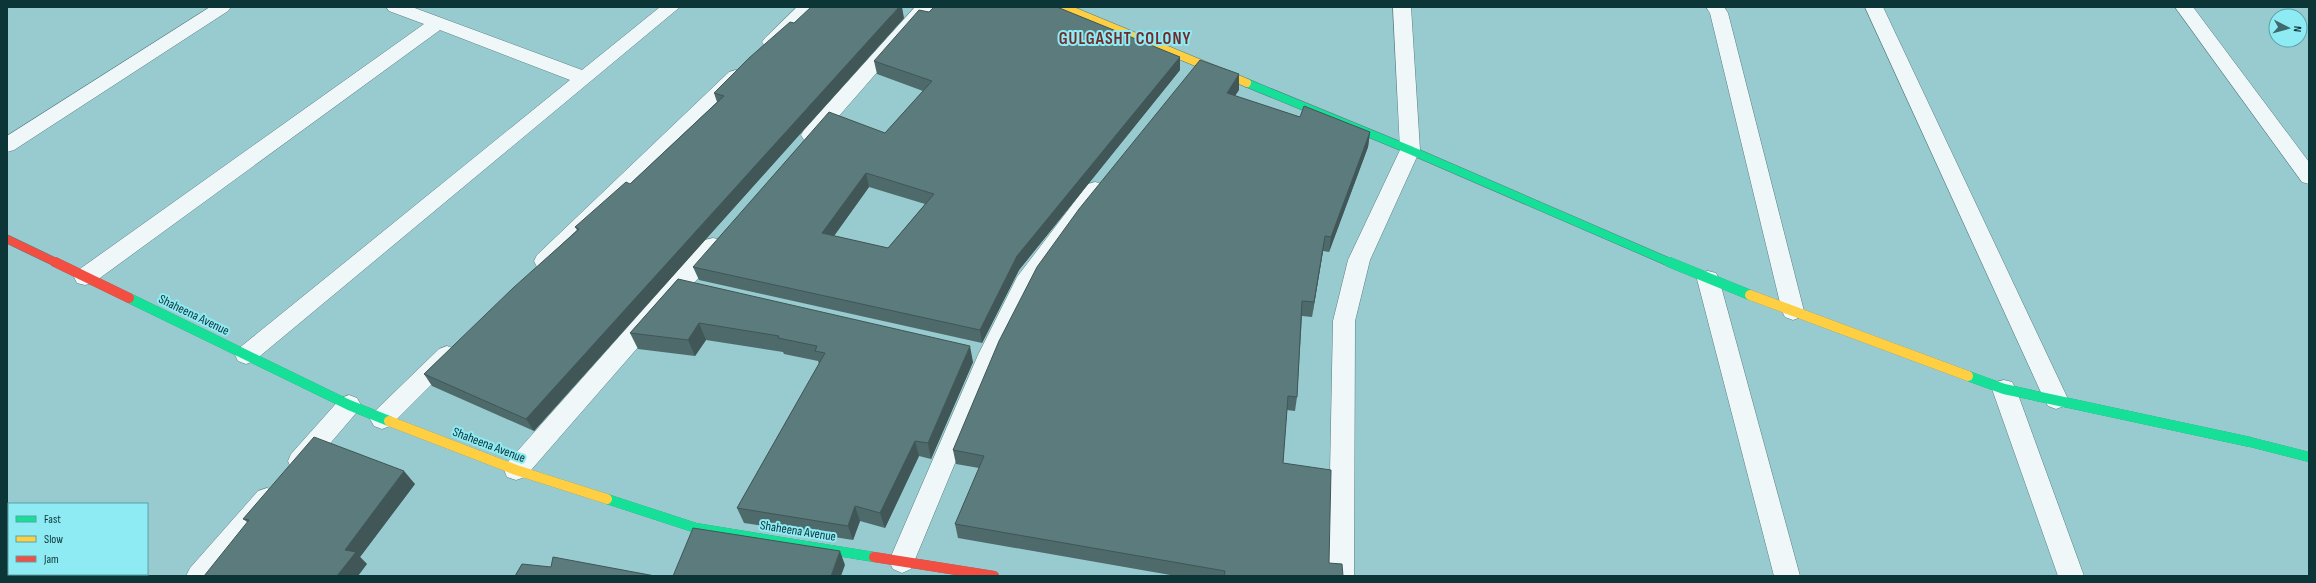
<svg xmlns="http://www.w3.org/2000/svg" width="2316" height="583" font-family="'Sofia Sans Condensed',sans-serif">
<style>
.lines{fill:none;stroke-linecap:round;stroke-linejoin:round}
.street-casing{stroke:#597f82;stroke-width:1}
.fast-far1-casing{stroke:#597f82;stroke-width:9}
.fast-casing{stroke:#597f82;stroke-width:10}
.slow-far1-casing{stroke:#597f82;stroke-width:9}
.slow-casing{stroke:#597f82;stroke-width:10}
.jam-far1-casing{stroke:#597f82;stroke-width:9}
.jam-casing{stroke:#597f82;stroke-width:10}
.street{fill:#f0f7f8;fill-rule:evenodd}
.fast-far1{stroke:#16e098;stroke-width:8}
.fast{stroke:#16e098;stroke-width:10}
.slow-far1{stroke:#ffcf43;stroke-width:8}
.slow{stroke:#ffcf43;stroke-width:10}
.jam-far1{stroke:#f24e42;stroke-width:8}
.jam{stroke:#f24e42;stroke-width:10}
.wall{fill:#4f6a6b;fill-rule:evenodd}
.shaded-wall{fill:#405657}
.building{fill:#5c7b7c;stroke:#405657;fill-rule:evenodd}
.labels{text-anchor:middle;dominant-baseline:central;stroke-width:4;stroke-linejoin:round;paint-order:stroke}
.street-label{font-size:13px;fill:#0c3538;stroke:#8febf3}
.district-label{font-size:17px;font-weight:bold;letter-spacing:1px;fill:#712b2b;stroke:#8febf3}
</style>
<rect width="100%" height="100%" fill="#98cbcf"/>
<g class="lines">
<defs>
<g id="street">
<polygon points="210,7 231,7 228,11 14,150 7,152 7,136"/>
<polygon points="386,7 412,7 582,70 660,7 680,7 254,361 246,364 238,361 235,355 238,349 570,80 440,30 93,283 85,285 77,283 74,277 77,271 424,24 389,11"/>
<polygon points="797,7 816,7 777,46 771,48 765,46 762,42 765,38"/>
<polygon points="915,7 934,7 818,140 811,142 804,140 801,135 804,130"/>
<polygon points="1393,7 1411,7 1420,150 1370,260 1355,321 1354,576 1328,576 1333,321 1348,260 1400,150"/>
<polygon points="1706,7 1724,7 1728,13 1804,311 1801,317 1793,320 1785,317 1782,311 1710,13"/>
<polygon points="1865,7 1883,7 2068,399 2064,406 2056,409 2048,406 2044,399"/>
<polygon points="2175,7 2193,7 2309,162 2309,184 2302,182"/>
<polygon points="736,70 743,72 745,76 743,80 553,267 545,269 537,267 534,261 537,255 729,72"/>
<polygon points="1095,182 1102,184 1105,189 1037,281 1000,355 911,569 902,573 893,569 889,561 978,355 1017,277 1088,184"/>
<polygon points="713,238 721,240 724,246 721,252 525,477 516,480 507,477 504,470 507,463 705,240"/>
<polygon points="1708,271 1716,273 1719,279 1800,576 1774,576 1697,279 1700,273"/>
<polygon points="447,346 455,349 458,355 455,361 390,426 382,429 374,426 370,419 374,412 439,349"/>
<polygon points="2004,380 2012,382 2016,389 2084,576 2058,576 1992,389 1996,382"/>
<polygon points="349,395 357,398 361,405 357,412 309,468 300,471 291,468 288,461 291,454 341,398"/>
<polygon points="267,488 276,491 280,499 276,507 216,576 186,576 190,568 258,491"/>
</g>
<polyline id="fast-far1" points="1247,83 1410,150 1671,263"/>
<g id="fast">
<polyline points="1669,262 1750,295"/>
<polyline points="129,298 349,405 389,421"/>
<polyline points="1968,376 2004,389 2250,442 2309,457"/>
<polyline points="607,499 696,528 874,557"/>
</g>
<polyline id="slow-far1" points="1063,7 1247,83"/>
<g id="slow">
<polyline points="1750,295 1968,376"/>
<polyline points="389,421 516,470 607,499"/>
</g>
<polyline id="jam-far1" points="7,239 57,263"/>
<g id="jam">
<polyline points="55,262 129,298"/>
<polyline points="874,557 994,576"/>
</g>
</defs>
<use href="#street" class="street-casing"/>
<use href="#fast-far1" class="fast-far1-casing"/>
<use href="#fast" class="fast-casing"/>
<use href="#slow-far1" class="slow-far1-casing"/>
<use href="#slow" class="slow-casing"/>
<use href="#jam-far1" class="jam-far1-casing"/>
<use href="#jam" class="jam-casing"/>
<use href="#street" class="street"/>
<use href="#fast-far1" class="fast-far1"/>
<use href="#fast" class="fast"/>
<use href="#slow-far1" class="slow-far1"/>
<use href="#slow" class="slow"/>
<use href="#jam-far1" class="jam-far1"/>
<use href="#jam" class="jam"/>
</g>
<g class="wall">
<path d="M929 12 1180 57V70L1019 270 982 343 699 280 693 267 885 133 923 91 877 74 874 61ZM869 187 925 204 888 248 834 236Z"/>
<polygon points="904,18 534,431 432,386 424,374 577,230 575,227 630,184 717,102 714,93 794,23"/>
<polygon points="1239,90 1235,96 1300,117 1370,132 1368,147 1329,252 1323,251 1312,317 1302,316 1297,397 1295,411 1287,410 1283,463 1329,563 1343,576 1176,576 958,538 955,524 979,468 956,464 953,450"/>
<polygon points="678,279 973,362 931,459 919,456 885,528 860,521 853,540 744,523 737,508 819,364 818,361 784,354 783,352 706,340 695,356 638,349 630,333"/>
<polygon points="415,484 360,557 367,564 247,522 243,519"/>
</g>
<g class="shaded-wall">
<polygon points="899,7 902,7 904,18 534,431 526,419"/>
<polygon points="1180,57 1180,70 1019,270 982,343 980,330 1017,256"/>
<polygon points="1239,74 1239,90 1226,109 1227,93"/>
<polygon points="1370,132 1368,147 1329,252 1331,237"/>
<polygon points="866,173 869,187 826,247 822,233"/>
<polygon points="1325,236 1323,251 1312,317 1314,302"/>
<polygon points="699,323 706,340 695,356 688,340"/>
<polygon points="970,346 973,362 931,459 928,443"/>
<polygon points="915,441 919,456 885,528 880,513"/>
<polygon points="404,471 415,484 360,557 367,564 358,576 337,576 345,550"/>
<polygon points="855,506 860,521 853,540 848,526"/>
<polygon points="840,551 845,565 841,576 831,576"/>
</g>
<g class="building">
<polygon points="811,7 899,7 526,419 424,374 513,288 579,229 575,227 626,182 630,184 724,96 714,93 749,58 790,22 794,23"/>
<path d="M934 7H1057L1180 57 1017 256 980 330 693 267 829 112 885 133 932 81 874 61 919 10 929 12ZM866 173 934 194 888 248 822 233Z"/>
<polygon points="1200,60 1239,74 1227,93 1300,117 1304,106 1370,132 1331,237 1325,236 1314,302 1302,301 1297,397 1288,396 1283,463 1331,470 1329,563 1342,564 1343,576 1224,576 1225,571 955,524 984,456 953,450 999,341 1037,267 1079,209"/>
<polygon points="678,279 970,346 928,443 915,441 880,513 855,506 848,526 737,508 825,353 815,351 817,346 778,338 779,336 699,323 688,340 630,333"/>
<polygon points="314,437 404,471 345,550 356,552 337,576 204,576 249,520 243,519"/>
<polygon points="693,528 840,551 831,576 673,576"/>
<polygon points="553,557 655,576 515,576 522,564 551,567"/>
</g>
<g class="labels">
<g class="street-label">
<text transform="translate(194 315) rotate(26)">Shaheena Avenue</text>
<text transform="translate(489 445) rotate(21)">Shaheena Avenue</text>
<text transform="translate(798 531) rotate(9)">Shaheena Avenue</text>
</g>
<g class="district-label">
<text x="1125" y="39">GULGASHT COLONY</text>
</g>
</g>
<rect width="2316" height="583" fill="none" stroke="#0c3538" stroke-width="16"/>
<rect x="8" y="503" width="140" height="72" fill="#8febf3" stroke="#5ba2a8"/>
<rect x="16" y="516" width="20" height="6" fill="#16e098" stroke="#5ba2a8"/>
<text x="44" y="523" font-size="12" fill="#0c3538">Fast</text>
<rect x="16" y="536" width="20" height="6" fill="#ffcf43" stroke="#5ba2a8"/>
<text x="44" y="543" font-size="12" fill="#0c3538">Slow</text>
<rect x="16" y="556" width="20" height="6" fill="#f24e42" stroke="#5ba2a8"/>
<text x="44" y="563" font-size="12" fill="#0c3538">Jam</text>
<g transform="translate(2288 28) rotate(96)"><circle r="19" fill="#8febf3" stroke="#5ba2a8"/>
<path d="M0-3L7 15L0 10L-7 15Z" fill="#3d6a6d"/>
<text y="-6" font-size="11" font-weight="bold" text-anchor="middle" fill="#0c3538">N</text>
</g>
</svg>
